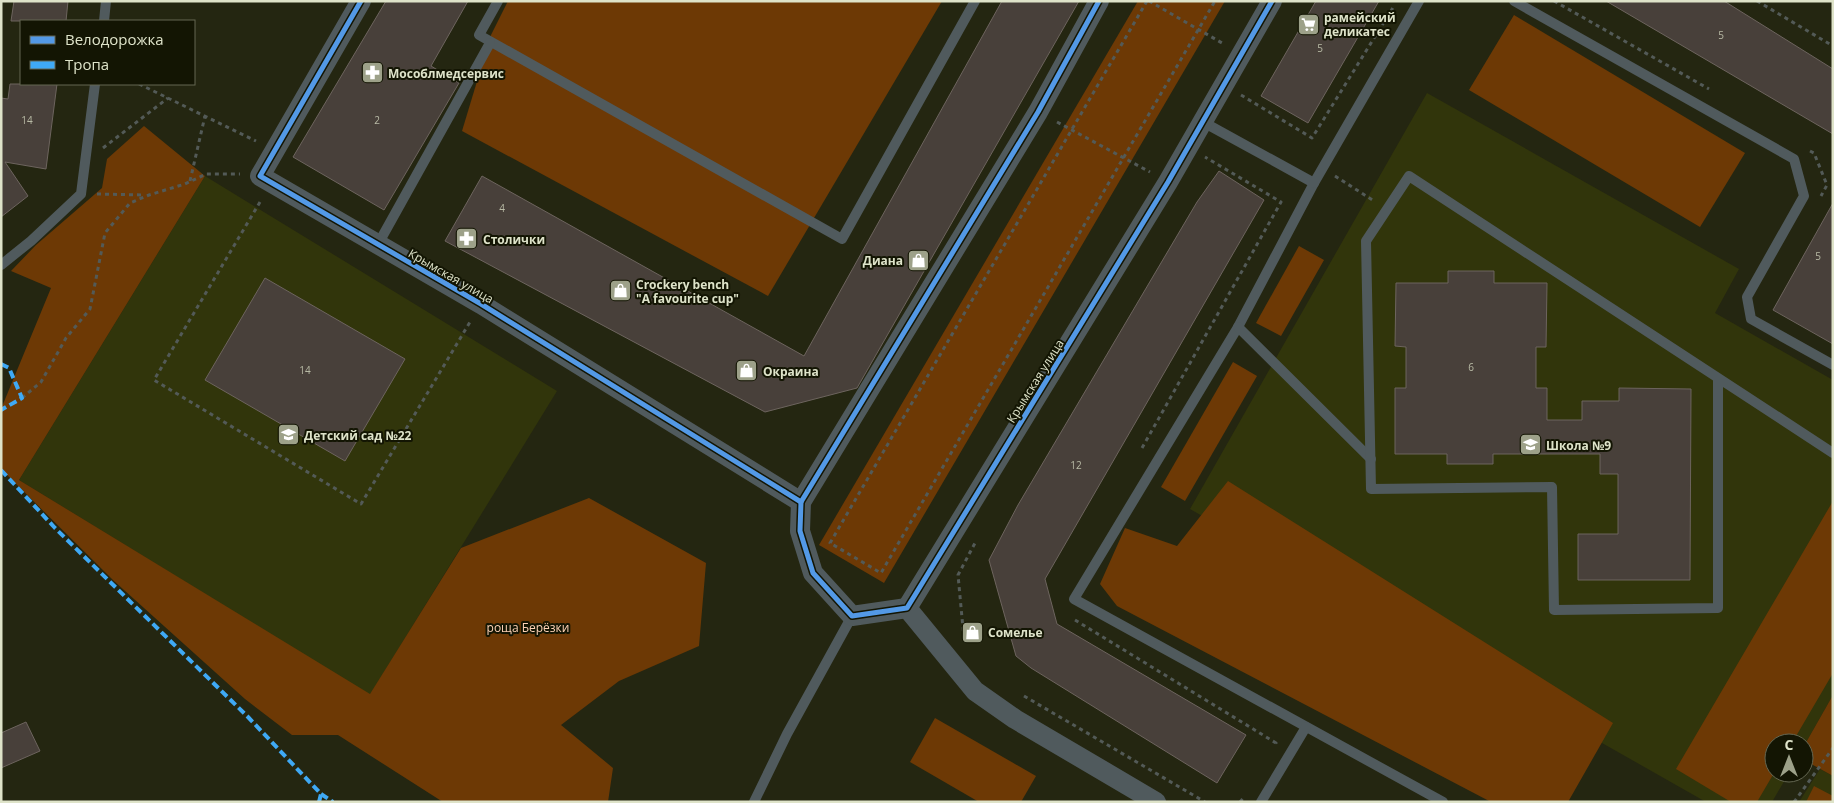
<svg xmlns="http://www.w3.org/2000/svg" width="1834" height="803" font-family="'Open Sans',sans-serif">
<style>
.built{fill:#31350b}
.green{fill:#6d3905}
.building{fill:#48403a;stroke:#6d645e}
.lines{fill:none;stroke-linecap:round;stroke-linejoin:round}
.path{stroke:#535a57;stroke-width:3;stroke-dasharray:4 4;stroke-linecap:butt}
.service{stroke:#505a5d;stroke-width:10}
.minor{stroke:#505a5d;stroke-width:20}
.quiet{stroke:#3fa9f5;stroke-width:4;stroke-dasharray:8 4;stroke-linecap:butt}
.cycleway-casing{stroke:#131503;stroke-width:8}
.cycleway{stroke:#5399e6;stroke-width:5}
.labels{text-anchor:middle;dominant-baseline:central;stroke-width:4;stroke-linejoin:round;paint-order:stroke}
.number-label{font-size:10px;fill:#b8baa5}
.poi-label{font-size:12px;font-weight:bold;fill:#dee3c9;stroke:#131503;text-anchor:start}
.street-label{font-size:12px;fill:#dee3c9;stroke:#131503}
.park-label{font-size:12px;fill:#fdd2b6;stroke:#131503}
</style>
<rect width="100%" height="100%" fill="#242611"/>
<g class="built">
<polygon points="1427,93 1739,269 1715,313 1833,380 1833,695 1804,746 1804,743 1774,743 1774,773 1789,773 1772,802 1706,802 1190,509"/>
<polygon points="205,176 557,391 370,695 19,480"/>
<polygon points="1820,769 1833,776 1833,802 1799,802"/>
</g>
<g class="green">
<polygon points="508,1 942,1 768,296 462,131 491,35"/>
<polygon points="1138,1 1225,1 884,583 819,545"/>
<polygon points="1514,15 1745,153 1700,227 1469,90"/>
<polygon points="144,126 205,176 19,480 370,694 461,548 589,498 706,563 699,646 619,681 561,725 613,768 608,802 443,802 338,735 292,735 245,699 114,581 1,469 1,409 51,288 11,271 36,245 102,188 107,159"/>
<polygon points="1299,246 1324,260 1281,336 1256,323"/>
<polygon points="1233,362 1257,376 1185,501 1161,487"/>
<polygon points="1228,481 1613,723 1568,802 1491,802 1117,606 1100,584 1125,528 1177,546"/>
<polygon points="1833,501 1833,673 1792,743 1774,743 1774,773 1757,802 1731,802 1676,769"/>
<polygon points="1833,695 1833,776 1804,760 1804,746"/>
<polygon points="935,718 1036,776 1021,802 979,802 910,762"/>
<polygon points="1814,786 1833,796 1833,802 1806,802"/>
</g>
<g class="building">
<polygon points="14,1 68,1 66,21 11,21"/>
<polygon points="386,1 468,1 431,66 459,83 384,210 293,157"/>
<polygon points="1002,1 1079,1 857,388 765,412 445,241 482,176 804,356"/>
<polygon points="1316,1 1379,1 1308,123 1261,96"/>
<polygon points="1606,1 1724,1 1833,69 1833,134"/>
<polygon points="10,84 57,84 46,169 5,162 28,196 1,217 1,98 8,99"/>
<polygon points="1219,171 1264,200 1045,579 1057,624 1246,735 1217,783 1031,668 1016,656 989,560 1018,505 1197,202"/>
<polygon points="1833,203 1833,344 1773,310"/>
<polygon points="1448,271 1494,271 1494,283 1547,283 1546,347 1536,347 1536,388 1547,388 1547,420 1582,420 1582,401 1619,401 1619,388 1691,389 1690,580 1578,580 1578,534 1618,534 1618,474 1600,474 1600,454 1493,454 1493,464 1447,464 1447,454 1395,454 1395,388 1406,388 1406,347 1395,346 1396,283 1448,283"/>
<polygon points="265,278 405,359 345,461 205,380"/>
<polygon points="26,722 40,751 1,768 1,733"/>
</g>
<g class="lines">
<g class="path">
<polyline points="1147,1 830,543 881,573 1215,1"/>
<polyline points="1149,1 1222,43"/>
<polyline points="1554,1 1709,89"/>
<polyline points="1757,1 1833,46"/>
<polyline points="139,84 256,141"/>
<polyline points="1241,95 1312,138 1394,6"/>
<polyline points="1057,122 1150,172"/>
<polyline points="103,148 168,98"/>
<polyline points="1810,151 1814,153 1827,185 1821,196"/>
<polyline points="1335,176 1374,201"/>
<polyline points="190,181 205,116"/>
<polyline points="97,194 145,195"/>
<polyline points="260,202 154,380 361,504 470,322"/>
<polyline points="22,398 41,382 66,338 90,309 105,233 130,203 149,195 185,184 206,174 240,174"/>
<polyline points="1142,448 1281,202 1205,157"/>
<polyline points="1075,620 1276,743 1274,745"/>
<polyline points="964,639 958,575 975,543"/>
<polyline points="1024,696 1205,802"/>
<polyline points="1240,802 1245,796"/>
<polyline points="1794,802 1833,748"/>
</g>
<g class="service">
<polyline points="498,1 479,35 842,239 975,1"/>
<polyline points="1514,1 1794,159 1804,196 1747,297 1751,319 1833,365"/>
<polyline points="104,21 106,1"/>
<polyline points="1203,122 1314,183 1238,327 1074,599 1443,802"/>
<polyline points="1314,183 1419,1"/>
<polyline points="377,246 490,43"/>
<polyline points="1,265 31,241 81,194 95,84"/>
<polyline points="1238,327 1371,459"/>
<polyline points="1718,378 1718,608 1554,610 1552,487 1371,489 1366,241 1409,176 1833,453"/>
<polyline points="754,802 787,734 852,616"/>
<polyline points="1261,802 1306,727"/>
</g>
<g class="minor">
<polyline points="361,1 260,176 481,304 801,502"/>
<polyline points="907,608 852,616 813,573 800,531 801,502 1038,112 1099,1"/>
<polyline points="907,608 1168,182 1272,1"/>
<polyline points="907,608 975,691 1015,719 1156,802"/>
</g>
<g class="quiet">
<polyline points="1,364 9,368 22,398 1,410"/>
<polyline points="1,470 55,528 248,717 321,794 319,802"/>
<polyline points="321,794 333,802"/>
</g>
<defs>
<g id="cycleway">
<polyline points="361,1 260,176 481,304 801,502"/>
<polyline points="1099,1 1038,112 801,502 800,531 813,573 852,616 907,608 1168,182 1272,1"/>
</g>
</defs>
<use href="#cycleway" class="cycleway-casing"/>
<use href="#cycleway" class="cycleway"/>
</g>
<defs>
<symbol id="supermarket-square" viewBox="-11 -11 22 22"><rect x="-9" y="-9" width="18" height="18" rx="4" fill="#9da189" stroke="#131503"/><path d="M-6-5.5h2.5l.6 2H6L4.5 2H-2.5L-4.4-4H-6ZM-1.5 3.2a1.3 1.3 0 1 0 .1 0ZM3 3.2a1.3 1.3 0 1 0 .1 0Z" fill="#fff"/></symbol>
<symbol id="pharmacy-square" viewBox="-11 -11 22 22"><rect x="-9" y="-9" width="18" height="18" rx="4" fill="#9da189" stroke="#131503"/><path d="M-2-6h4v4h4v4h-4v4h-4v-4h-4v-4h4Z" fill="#fff"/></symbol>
<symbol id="shop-square" viewBox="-11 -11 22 22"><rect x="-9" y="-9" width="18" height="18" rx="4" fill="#9da189" stroke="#131503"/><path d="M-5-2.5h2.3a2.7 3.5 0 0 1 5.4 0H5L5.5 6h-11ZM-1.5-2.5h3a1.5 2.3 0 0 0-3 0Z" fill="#fff"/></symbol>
<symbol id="school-square" viewBox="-11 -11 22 22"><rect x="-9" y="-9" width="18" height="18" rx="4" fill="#9da189" stroke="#131503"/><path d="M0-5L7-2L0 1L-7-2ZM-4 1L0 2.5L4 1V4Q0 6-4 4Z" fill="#fff"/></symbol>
</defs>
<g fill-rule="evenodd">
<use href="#supermarket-square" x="1296" y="12" width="25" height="25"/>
<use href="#pharmacy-square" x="360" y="60" width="25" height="25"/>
<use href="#pharmacy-square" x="454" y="226" width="25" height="25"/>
<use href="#shop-square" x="906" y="248" width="25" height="25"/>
<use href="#shop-square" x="608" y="278" width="25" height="25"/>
<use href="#shop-square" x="734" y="358" width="25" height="25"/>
<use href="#school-square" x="276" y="422" width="25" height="25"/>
<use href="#school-square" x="1518" y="432" width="25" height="25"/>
<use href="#shop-square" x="960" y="620" width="25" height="25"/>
</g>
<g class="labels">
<g class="number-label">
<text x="1721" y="35">5</text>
<text x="1320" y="48">5</text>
<text x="27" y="120">14</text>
<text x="377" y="120">2</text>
<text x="502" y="208">4</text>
<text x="1818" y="256">5</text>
<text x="1471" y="367">6</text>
<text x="305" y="370">14</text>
<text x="1076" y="465">12</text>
</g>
<g class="poi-label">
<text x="1324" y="17">рамейский<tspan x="1324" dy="14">деликатес</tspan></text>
<text x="388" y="73">Мособлмедсервис</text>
<text x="483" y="239">Столички</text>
<text x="903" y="260" text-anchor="end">Диана</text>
<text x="636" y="284">Crockery bench<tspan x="636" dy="14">"A favourite cup"</tspan></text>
<text x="763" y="371">Окраина</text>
<text x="304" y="435">Детский сад №22</text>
<text x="1546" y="445">Школа №9</text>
<text x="988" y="632">Сомелье</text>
</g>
<g class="street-label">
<text transform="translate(451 276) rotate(30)">Крымская улица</text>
<text transform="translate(1035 381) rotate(-58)">Крымская улица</text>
</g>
<g class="park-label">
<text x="528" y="627">роща Берёзки</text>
</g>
</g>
<rect width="1834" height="803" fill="none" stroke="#dee3c9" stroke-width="5"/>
<rect x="20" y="20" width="175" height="65" fill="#131503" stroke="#646752"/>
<rect x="30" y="36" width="25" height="8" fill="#5399e6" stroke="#646752"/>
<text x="65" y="45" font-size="15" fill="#dee3c9">Велодорожка</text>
<rect x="30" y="61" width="25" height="8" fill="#3fa9f5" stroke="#646752"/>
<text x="65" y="70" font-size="15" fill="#dee3c9">Тропа</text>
<g transform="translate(1789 758)"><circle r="24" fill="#131503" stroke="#646752"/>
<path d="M0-4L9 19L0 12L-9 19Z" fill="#9da189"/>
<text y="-8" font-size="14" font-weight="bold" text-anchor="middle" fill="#dee3c9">С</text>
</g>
</svg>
